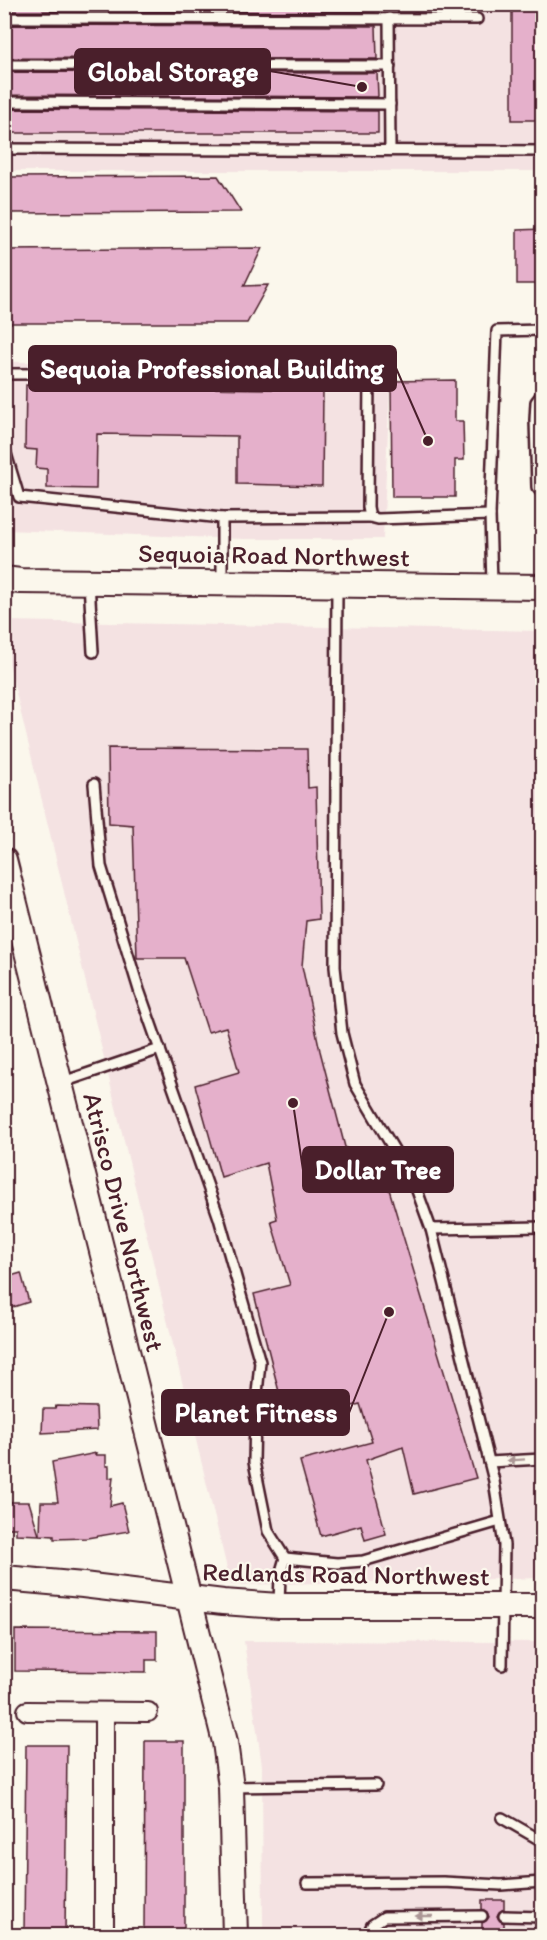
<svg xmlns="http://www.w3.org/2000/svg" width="547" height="1940" font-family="Itim,sans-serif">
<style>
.built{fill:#f4e2e2}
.building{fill:#e5b0cb;stroke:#4a1f2b;stroke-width:1.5}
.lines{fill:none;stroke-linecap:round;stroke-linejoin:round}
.service-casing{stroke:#4a1f2b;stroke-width:14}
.minor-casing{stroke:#4a1f2b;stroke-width:22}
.tertiary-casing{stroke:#4a1f2b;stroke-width:28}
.service{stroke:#fbf7ec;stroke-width:9}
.minor{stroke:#fbf7ec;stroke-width:18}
.tertiary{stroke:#fbf7ec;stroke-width:24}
.oneway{fill:#ab9695}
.labels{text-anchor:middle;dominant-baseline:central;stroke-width:4.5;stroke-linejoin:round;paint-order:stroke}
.street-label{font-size:26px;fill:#4a1f2b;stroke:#fbf7ec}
.leader{fill:none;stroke:#4a1f2b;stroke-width:2}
.callout-dot{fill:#4a1f2b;stroke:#fbf7ec;stroke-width:2}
.callout{fill:#4a1f2b;stroke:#4a1f2b;stroke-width:2}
.callout-label{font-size:27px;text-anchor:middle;font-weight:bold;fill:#fff}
</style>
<rect width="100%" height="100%" fill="#fbf7ec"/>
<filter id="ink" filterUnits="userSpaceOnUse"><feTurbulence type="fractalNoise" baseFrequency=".0167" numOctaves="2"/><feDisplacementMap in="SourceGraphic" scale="12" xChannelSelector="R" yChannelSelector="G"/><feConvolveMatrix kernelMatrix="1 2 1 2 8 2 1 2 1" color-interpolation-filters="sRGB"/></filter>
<g filter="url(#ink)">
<g class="built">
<polygon points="4,5 542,5 542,171 5,171"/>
<polygon points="5,362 391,362 383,539 244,539 5,530"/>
<polygon points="4,621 542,631 542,1578 231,1585 5,647"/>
<polygon points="244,1641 542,1642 542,1935 263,1935 262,1766"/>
</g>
<g class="building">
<polygon points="4,4 375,4 375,12 4,11"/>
<rect x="512" y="4" width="31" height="116"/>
<polygon points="4,25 376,26 377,59 4,58"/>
<polygon points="4,72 377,73 378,96 377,97 4,95"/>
<polygon points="4,109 378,111 378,133 4,133"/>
<polygon points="218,176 241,212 4,213 4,177"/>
<polygon points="543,229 543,284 517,284 517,230"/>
<polygon points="262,248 244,286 268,285 247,323 4,323 4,250"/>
<polygon points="455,380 455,421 463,421 464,460 455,460 455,497 392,497 391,381"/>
<polygon points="26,385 323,390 322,486 237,484 237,436 97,434 96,489 47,488 47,469 36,468 37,450 25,449"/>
<polygon points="108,748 307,749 308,788 316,787 319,919 306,921 302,966 320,1051 345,1147 385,1176 476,1478 414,1494 403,1447 366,1460 386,1534 365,1540 361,1525 321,1536 300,1461 372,1442 360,1404 287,1423 254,1294 290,1285 271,1221 277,1219 266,1163 221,1177 195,1085 239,1072 226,1027 208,1032 184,958 137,958 133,825 109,823"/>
<polygon points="21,1273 29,1302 4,1310 4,1278"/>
<polygon points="56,1406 96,1407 97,1430 42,1433 43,1409 55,1409"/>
<polygon points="96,1453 95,1455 106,1455 106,1466 109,1466 109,1478 113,1477 110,1506 122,1503 129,1531 87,1538 54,1539 54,1536 40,1535 41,1502 58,1502 52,1462"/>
<polygon points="4,1502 29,1502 39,1535 16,1534 16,1528 4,1528"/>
<polygon points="15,1630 157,1631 157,1660 146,1660 146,1672 15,1671"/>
<polygon points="145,1741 184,1741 184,1935 144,1935"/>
<polygon points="26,1745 67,1745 65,1935 24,1935"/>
<polygon points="482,1900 504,1900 504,1909 499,1912 497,1916 500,1921 504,1923 504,1929 482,1929 482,1923 486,1921 489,1917 487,1912 482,1909"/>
</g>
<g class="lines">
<defs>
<g id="service">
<polyline points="4,18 477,19"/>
<polyline points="389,18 390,149"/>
<polyline points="4,65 390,66"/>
<polyline points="4,102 390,104"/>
<polyline points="4,149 542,151"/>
<polyline points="4,374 369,373 368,507 370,517 378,519 490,515"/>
<polyline points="542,394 536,402 535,420 537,487 542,493"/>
<polyline points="4,447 19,497 222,518 370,517"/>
<polyline points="222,518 222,582"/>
<polyline points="89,582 93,652"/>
<polyline points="492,584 490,515 497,331 542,330"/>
<polyline points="337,585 335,967 342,1033 355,1084 415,1185 431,1229 494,1481 504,1545 502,1665"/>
<polyline points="94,784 101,866 139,990 219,1218 260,1362 255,1415 254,1462 268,1531 285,1558 280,1575 279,1604"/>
<polyline points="60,1083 160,1049"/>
<polyline points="431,1229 542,1227"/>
<polyline points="489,1462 542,1459"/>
<polyline points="285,1558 337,1563 363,1561 500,1521"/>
<polyline points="232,1787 376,1785"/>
<polyline points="502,1818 542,1841"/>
<polyline points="307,1883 443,1882 501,1885 542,1882"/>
<polyline points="504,1916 542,1917"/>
<polyline points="367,1936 372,1925 384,1917 482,1916"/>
</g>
<g id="minor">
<polyline points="27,1711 148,1712"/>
<polyline points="104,1936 104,1712"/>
</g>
<g id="tertiary">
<polyline points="4,579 20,581 542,587"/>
<polyline points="4,860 225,1742 231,1787 235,1936"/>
<polyline points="4,1578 83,1585 223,1602 279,1606 542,1606"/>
</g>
</defs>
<use href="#service" class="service-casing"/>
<use href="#minor" class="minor-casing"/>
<use href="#tertiary" class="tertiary-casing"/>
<use href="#service" class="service"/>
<use href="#minor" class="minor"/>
<use href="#tertiary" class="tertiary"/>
</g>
<defs><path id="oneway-solid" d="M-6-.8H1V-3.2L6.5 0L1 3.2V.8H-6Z" transform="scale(1.5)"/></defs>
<g class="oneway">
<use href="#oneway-solid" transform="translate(516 1460) rotate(176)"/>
<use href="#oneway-solid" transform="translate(424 1916) rotate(180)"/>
</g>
</g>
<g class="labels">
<g class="street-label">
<text transform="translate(274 555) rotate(1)">Sequoia Road Northwest</text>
<text transform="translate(124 1222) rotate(76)">Atrisco Drive Northwest</text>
<text transform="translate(346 1574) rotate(1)">Redlands Road Northwest</text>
</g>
</g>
<path class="leader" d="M362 87L270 71M428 441L396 368M293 1103L303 1170M389 1312L349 1413"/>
<g class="callout-dot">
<circle cx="362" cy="87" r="6"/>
<circle cx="428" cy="441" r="6"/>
<circle cx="293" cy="1103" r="6"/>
<circle cx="389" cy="1312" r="6"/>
</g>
<g class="callout">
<rect x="75" y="49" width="195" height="45" rx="6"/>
<rect x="29" y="346" width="367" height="45" rx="6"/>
<rect x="303" y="1147" width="150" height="45" rx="6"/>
<rect x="162" y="1390" width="187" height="45" rx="6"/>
</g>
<g class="callout-label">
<text x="173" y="81">Global Storage</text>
<text x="212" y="378">Sequoia Professional Building</text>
<text x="378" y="1179">Dollar Tree</text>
<text x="256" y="1422">Planet Fitness</text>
</g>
<rect width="547" height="1940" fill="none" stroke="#fbf7ec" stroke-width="24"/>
<rect x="12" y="12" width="523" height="1916" fill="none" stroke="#4a1f2b" stroke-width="2" filter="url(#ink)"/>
</svg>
